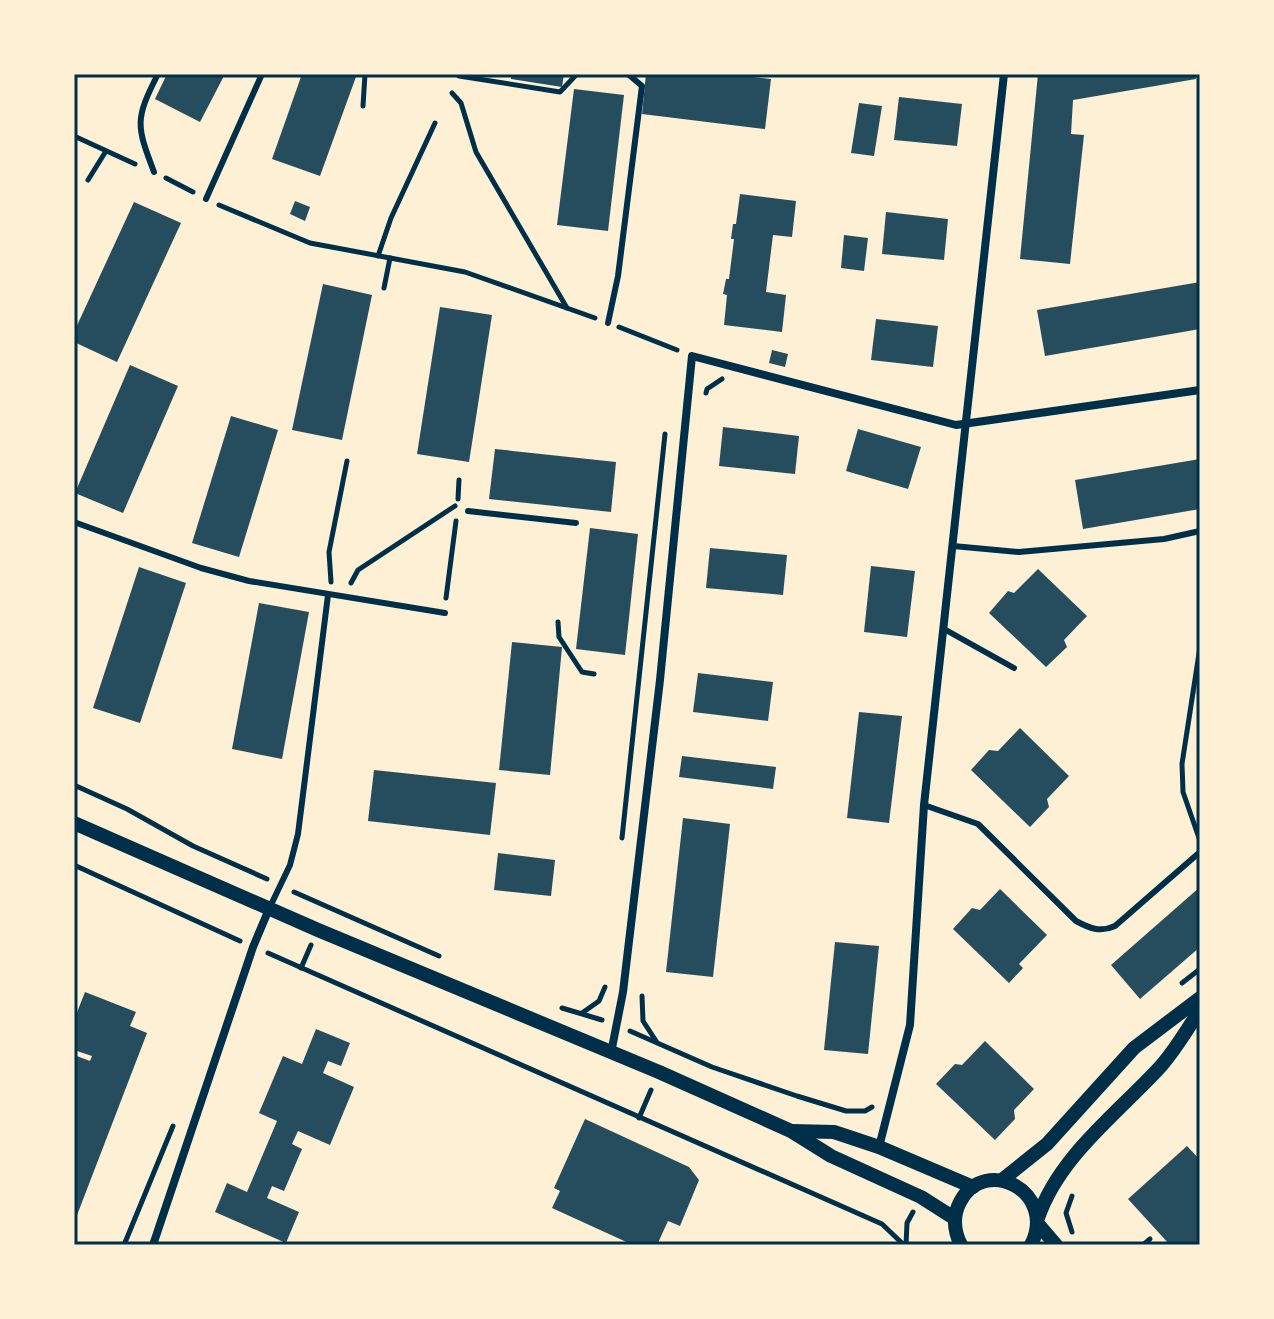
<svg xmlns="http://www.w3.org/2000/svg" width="1274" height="1319" font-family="'Titillium Web',sans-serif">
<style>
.building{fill:#264d5e}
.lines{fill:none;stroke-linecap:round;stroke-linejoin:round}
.path{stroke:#003049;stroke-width:5}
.service{stroke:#003049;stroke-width:6}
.minor{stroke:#003049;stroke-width:8}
.tertiary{stroke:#003049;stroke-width:14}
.neatline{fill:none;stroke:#003049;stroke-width:3}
</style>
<rect width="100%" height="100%" fill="#fdf0d5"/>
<g class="building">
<polygon points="167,74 225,74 200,122 155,99"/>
<polygon points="302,74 357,74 320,176 272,159"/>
<polygon points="511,74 564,74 562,87 511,79"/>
<polygon points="646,74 728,74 771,79 765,129 642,114"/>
<polygon points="1038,74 1195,74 1196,79 1073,100 1071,134 1084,135 1070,264 1020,259"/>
<polygon points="574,89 624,95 608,231 557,225"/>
<polygon points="899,97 962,104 957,146 894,140"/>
<polygon points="859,103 882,106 874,156 851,153"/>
<polygon points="740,194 796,201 792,237 773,235 766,292 786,295 782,332 724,325 727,295 723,294 726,279 729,279 734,239 731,239 733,224 736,224"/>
<polygon points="295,201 310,207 305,221 290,214"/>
<polygon points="134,202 181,223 117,362 74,342 74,332"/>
<polygon points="886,212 948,219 944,260 882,254"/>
<polygon points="844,235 868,238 864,271 841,268"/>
<polygon points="1200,282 1200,329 1045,356 1037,310"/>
<polygon points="323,284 372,295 342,440 292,430"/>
<polygon points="440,307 492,315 469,462 417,454"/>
<polygon points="876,319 938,326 933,367 871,360"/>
<polygon points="772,350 788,354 785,367 769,363"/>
<polygon points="130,365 178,386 123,513 75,493"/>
<polygon points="231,416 278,430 239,557 192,543"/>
<polygon points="723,427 799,436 795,474 719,466"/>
<polygon points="858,429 921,447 908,489 846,471"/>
<polygon points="495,449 616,462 611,512 489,499"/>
<polygon points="1200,459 1200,509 1083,529 1075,480"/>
<polygon points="590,528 638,534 625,655 576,649"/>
<polygon points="710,548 787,555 783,595 706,588"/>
<polygon points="871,566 915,571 907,637 864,632"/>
<polygon points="139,567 186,583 140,723 93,708"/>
<polygon points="1038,569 1087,616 1064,640 1067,647 1046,667 989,613 1008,591 1014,593"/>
<polygon points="259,603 309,612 282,759 232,749"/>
<polygon points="512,642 562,647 550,775 499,770"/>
<polygon points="698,673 773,682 768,721 693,712"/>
<polygon points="859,712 902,716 889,823 847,818"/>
<polygon points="1020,728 1069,776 1047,799 1049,807 1030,827 971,770 989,750 998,751"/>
<polygon points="682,756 776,767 773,789 679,777"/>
<polygon points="374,770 496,783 490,835 368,821"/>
<polygon points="683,818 730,824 713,977 666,972"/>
<polygon points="498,853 555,860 551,896 494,890"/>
<polygon points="1200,887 1200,947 1140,999 1111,965"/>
<polygon points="1000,889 1047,935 1019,964 1023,968 1009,983 953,929 972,908 980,910"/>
<polygon points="835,942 879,946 868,1054 824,1050"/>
<polygon points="85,992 136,1012 130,1026 147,1033 74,1223 74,1055 90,1061 92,1056 74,1050 74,1020"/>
<polygon points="316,1029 350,1043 341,1066 328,1061 323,1073 354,1087 330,1145 298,1131 292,1144 302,1149 284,1191 272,1186 267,1198 299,1212 286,1243 215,1212 227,1183 247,1192 277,1121 259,1113 283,1056 302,1064"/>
<polygon points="985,1041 1034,1089 1014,1110 1015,1119 995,1140 936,1084 955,1064 962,1065"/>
<polygon points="585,1119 689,1167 699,1180 680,1226 668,1221 657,1245 633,1245 552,1208 560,1191 554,1188"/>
<polygon points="1187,1146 1200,1160 1200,1245 1170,1245 1128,1199"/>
</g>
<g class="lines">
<g class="path">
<polyline points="459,76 560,92 577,74"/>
<polyline points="452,93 461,103 476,152 567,308"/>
<polyline points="363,106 365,74"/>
<polyline points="74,136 135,164"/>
<polyline points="166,178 193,192"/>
<polyline points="88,180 106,151"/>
<polyline points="219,205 310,243 465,272 595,318"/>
<polyline points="378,256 391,218 435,123"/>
<polyline points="384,288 390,258"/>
<polyline points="619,327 677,350"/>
<polyline points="706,393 707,389 722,379"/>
<polyline points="458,499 459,480"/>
<polyline points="331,582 329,552 347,461"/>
<polyline points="351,583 358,570 455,506"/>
<polyline points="446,598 456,521"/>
<polyline points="558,622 559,637 582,672 594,674"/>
<polyline points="74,785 127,809 193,846 267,879"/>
<polyline points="622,838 665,434"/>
<polyline points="1199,838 1183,792 1182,764 1200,647"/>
<polyline points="74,865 240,941"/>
<polyline points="294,892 439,956"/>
<polyline points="268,953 882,1224 904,1245"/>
<polyline points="301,968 311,945"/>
<polyline points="1182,983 1200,969"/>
<polyline points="642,996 643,1021 656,1041"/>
<polyline points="562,1008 602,1020"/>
<polyline points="582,1013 599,1001 605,987"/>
<polyline points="630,1031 712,1067 797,1096 846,1111 865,1111 872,1107"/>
<polyline points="639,1118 651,1090"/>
<polyline points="1072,1232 1066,1213 1072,1196"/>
<polyline points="124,1245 173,1126"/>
<polyline points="906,1245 907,1223 913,1212"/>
<polyline points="1143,1245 1150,1239"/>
</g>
<g class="service">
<path d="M154 172C136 125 135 119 158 74"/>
<polyline points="206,199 262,74"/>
<polyline points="608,323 618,276 642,86 628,74"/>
<polyline points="468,511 576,523"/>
<polyline points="74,522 201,568 249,581 445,613"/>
<polyline points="953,546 1019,552 1164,539 1200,531"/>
<polyline points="944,629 1014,668"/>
<path d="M924 805 978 824 1076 921C1089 928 1100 933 1115 926L1200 852"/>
<polyline points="269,909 290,865 298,834 328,595"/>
</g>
<g class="minor">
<polyline points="611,1053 623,992 660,680 692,356 956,425 1200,390"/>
<polyline points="879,1147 910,1025 924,805 1004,74"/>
<polyline points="153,1245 253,947 269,909"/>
</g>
<g class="tertiary">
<polyline points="74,823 318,930 659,1072 791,1131 831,1156 921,1197 954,1218"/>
<polyline points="792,1131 834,1132 879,1147 973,1187"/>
<polyline points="1002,1180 1047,1144 1134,1048 1200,998"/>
<path d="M1038 1218C1059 1156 1118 1113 1161 1066 1176 1049 1188 1028 1200 1010"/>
<polyline points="1038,1224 1056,1245"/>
<path d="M961 1245C954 1231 952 1217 960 1202 985 1154 1058 1192 1031 1245"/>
</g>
</g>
<rect width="1274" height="1319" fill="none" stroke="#fdf0d5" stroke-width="152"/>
<rect x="76" y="76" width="1122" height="1167" class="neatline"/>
</svg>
